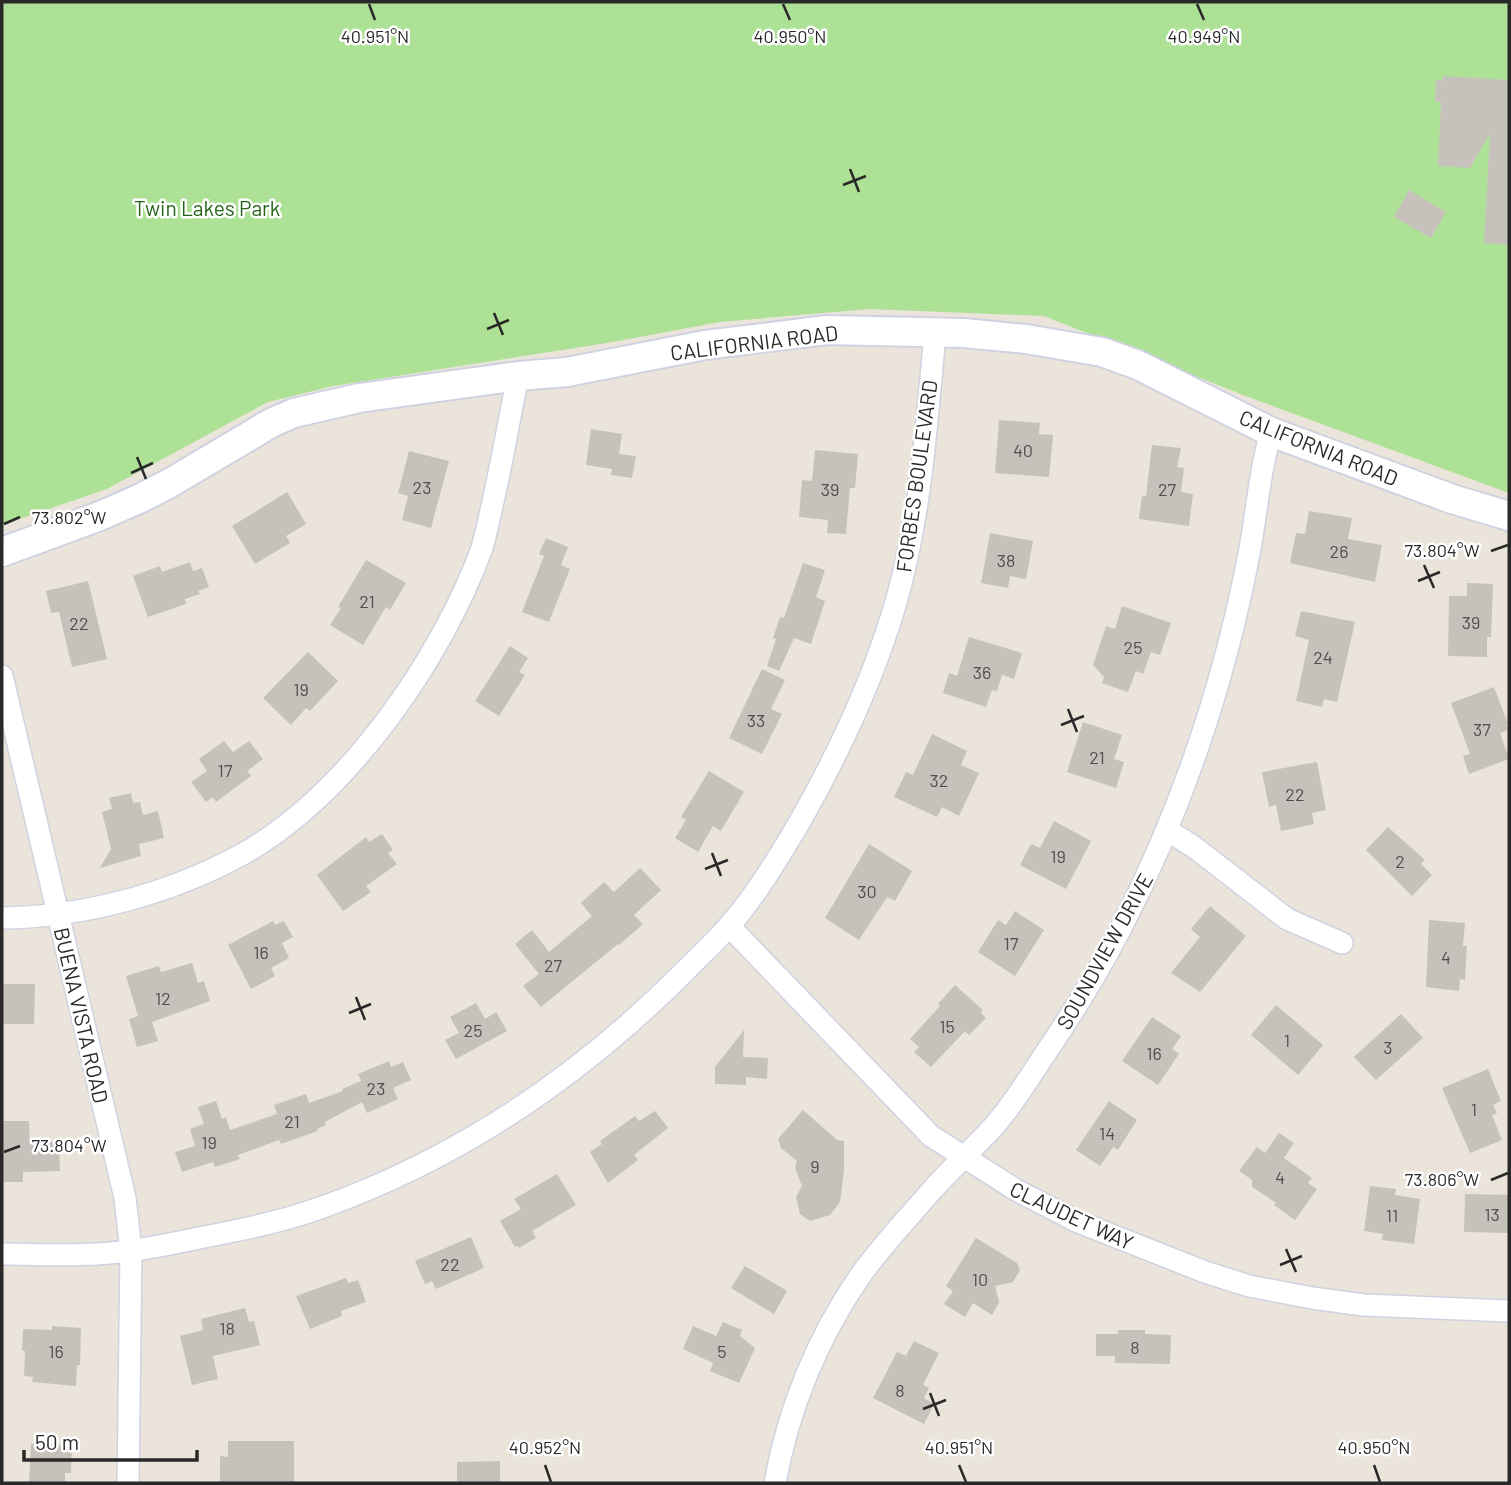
<svg xmlns="http://www.w3.org/2000/svg" width="1511" height="1485" font-family="Barlow,sans-serif">
<style>
.green{fill:#ade296}
.building{fill:#c6c1ba}
.lines{fill:none;stroke-linecap:round;stroke-linejoin:round}
.minor-casing{stroke:#d0d2e2;stroke-width:24}
.secondary-casing{stroke:#d0d2e2;stroke-width:32}
.minor{stroke:#fff;stroke-width:21}
.secondary{stroke:#fff;stroke-width:28}
.ticks{fill:none;stroke:#292929;stroke-width:2.5}
.labels{text-anchor:middle;dominant-baseline:central;stroke-width:5;stroke-linejoin:round;paint-order:stroke}
.number-label{font-size:18px;fill:#504f4d}
.park-label{font-size:21px;fill:#266519;stroke:#fff}
.street-label{font-size:21px;fill:#292929;stroke:#fff}
.ticks-label{font-size:18px;text-anchor:middle;fill:#292929;stroke:#fff;stroke-width:5;stroke-linejoin:round;paint-order:stroke}
</style>
<rect width="100%" height="100%" fill="#ebe4da"/>
<polygon class="green" points="2,2 1509,2 1509,493 1243,395 1044,316 869,309 720,322 607,343 333,386 268,402 107,489 2,525"/>
<g class="building">
<polygon points="1443,76 1509,80 1509,245 1484,243 1490,133 1470,168 1438,166 1441,102 1435,102 1436,80 1442,81"/>
<polygon points="1409,190 1446,212 1431,238 1394,217"/>
<polygon points="999,420 1040,423 1039,434 1053,435 1049,477 995,473"/>
<polygon points="591,429 622,434 619,454 636,456 632,478 611,475 612,469 586,465"/>
<polygon points="1152,445 1181,448 1177,467 1184,468 1181,492 1193,494 1189,526 1139,519 1142,496 1146,496"/>
<polygon points="815,450 858,454 855,488 850,488 846,534 827,533 828,520 799,517 802,480 812,481"/>
<polygon points="409,451 449,461 431,528 402,520 408,496 398,493"/>
<polygon points="287,492 306,524 286,536 290,543 255,564 232,526"/>
<polygon points="1309,511 1352,518 1348,539 1382,545 1375,582 1290,563 1296,533 1305,534"/>
<polygon points="990,533 1033,541 1026,579 1010,576 1008,588 981,583"/>
<polygon points="546,538 568,547 561,565 570,569 549,622 522,612 544,556 539,554"/>
<polygon points="366,560 406,583 390,610 386,607 363,645 330,625 341,608 338,607"/>
<polygon points="190,562 193,571 202,568 209,587 198,591 200,594 185,599 186,604 148,617 133,576 160,566 162,572"/>
<polygon points="803,563 825,570 816,597 825,601 811,644 794,638 779,671 767,666 776,639 773,638 780,617 784,618"/>
<polygon points="88,581 107,659 72,667 59,612 51,613 46,591"/>
<polygon points="1467,583 1493,584 1491,637 1487,637 1487,657 1448,656 1449,596 1467,596"/>
<polygon points="1122,606 1171,623 1160,655 1151,652 1143,674 1136,671 1128,692 1102,683 1104,677 1093,665 1106,626 1115,629"/>
<polygon points="1301,611 1355,622 1337,702 1324,699 1322,707 1296,701 1309,640 1295,636"/>
<polygon points="969,637 1022,653 1014,679 1002,675 997,691 992,690 986,707 943,693 949,673 957,676"/>
<polygon points="510,646 528,658 519,672 525,675 499,716 475,701"/>
<polygon points="308,652 338,681 310,711 306,708 291,725 263,698"/>
<polygon points="762,669 785,680 771,709 782,714 762,754 729,738"/>
<polygon points="1494,687 1508,724 1506,725 1508,730 1500,733 1509,759 1469,774 1463,756 1470,754 1451,703"/>
<polygon points="1083,722 1122,735 1114,759 1124,762 1116,788 1067,772"/>
<polygon points="932,734 967,751 961,765 979,773 959,816 942,807 937,817 894,797 906,772 913,775"/>
<polygon points="224,741 233,752 249,741 263,759 247,771 251,776 243,782 216,802 213,797 206,802 191,782 207,771 199,759"/>
<polygon points="1317,762 1326,810 1312,813 1314,824 1281,831 1276,805 1269,807 1262,772"/>
<polygon points="709,771 744,792 721,831 713,826 698,852 675,838 686,820 681,817"/>
<polygon points="131,793 133,803 140,802 143,815 158,811 164,838 139,844 141,856 100,868 111,849 102,812 112,809 109,798"/>
<polygon points="1054,821 1091,841 1066,889 1020,865 1031,844 1040,848"/>
<polygon points="1388,827 1425,860 1421,864 1432,875 1412,896 1366,850"/>
<polygon points="382,834 393,850 388,853 397,864 366,886 371,892 343,911 317,875 366,837 369,842"/>
<polygon points="869,844 912,871 895,901 887,897 859,940 825,918"/>
<polygon points="640,868 661,890 634,915 643,924 619,945 618,944 541,1007 523,986 539,974 515,944 532,930 549,952 592,916 581,903 604,882 614,892"/>
<polygon points="1210,906 1246,936 1200,992 1171,973 1200,937 1191,929"/>
<polygon points="1015,911 1044,930 1015,976 978,952 998,920 1006,925"/>
<polygon points="1429,920 1465,923 1463,946 1467,946 1465,980 1460,979 1459,991 1426,987"/>
<polygon points="273,921 275,925 284,921 293,937 282,943 289,958 271,968 275,976 251,989 228,945"/>
<polygon points="192,963 198,983 204,981 210,1001 152,1022 158,1041 137,1047 129,1019 138,1016 126,976 159,966 161,972"/>
<polygon points="2,984 35,984 34,1024 2,1024"/>
<polygon points="955,985 983,1010 981,1013 986,1018 969,1035 965,1031 931,1067 914,1052 919,1047 910,1039 940,1006 938,1004"/>
<polygon points="476,1003 485,1019 496,1012 507,1031 456,1059 445,1040 459,1033 450,1017"/>
<polygon points="1276,1005 1323,1045 1298,1075 1251,1035"/>
<polygon points="1401,1014 1423,1038 1376,1080 1354,1057"/>
<polygon points="1152,1017 1181,1036 1172,1049 1179,1054 1158,1085 1122,1061"/>
<polygon points="744,1030 743,1057 768,1058 767,1079 746,1077 746,1085 715,1084 715,1067"/>
<polygon points="389,1061 391,1067 403,1062 411,1080 393,1088 398,1099 367,1113 362,1102 325,1122 326,1125 317,1129 318,1131 281,1144 279,1140 238,1155 240,1159 215,1167 213,1162 182,1172 175,1152 195,1146 190,1129 204,1124 198,1107 216,1101 222,1119 226,1117 230,1130 277,1114 274,1105 306,1094 309,1103 343,1091 342,1089 361,1081 358,1074"/>
<polygon points="1488,1069 1501,1101 1493,1105 1497,1113 1492,1115 1502,1140 1470,1153 1442,1088"/>
<polygon points="1109,1101 1137,1120 1118,1150 1113,1147 1100,1166 1076,1150"/>
<polygon points="803,1110 837,1140 844,1141 844,1171 840,1202 830,1215 810,1221 800,1214 796,1197 802,1186 795,1168 797,1161 781,1148 778,1139"/>
<polygon points="655,1111 668,1128 634,1155 638,1160 608,1183 590,1152 602,1144 600,1141 635,1116 639,1121"/>
<polygon points="2,1121 29,1121 30,1143 59,1142 60,1171 23,1172 23,1182 2,1182"/>
<polygon points="1279,1133 1294,1143 1284,1158 1312,1178 1308,1183 1317,1189 1295,1220 1274,1205 1276,1203 1252,1187 1252,1180 1239,1171 1257,1147 1265,1153"/>
<polygon points="557,1174 576,1205 532,1231 536,1238 519,1248 518,1246 515,1247 500,1221 521,1209 514,1199"/>
<polygon points="1370,1186 1396,1189 1395,1195 1420,1199 1414,1244 1382,1240 1383,1234 1364,1231"/>
<polygon points="1465,1194 1509,1195 1509,1233 1464,1232"/>
<polygon points="471,1237 484,1268 436,1289 432,1281 425,1284 415,1261"/>
<polygon points="976,1238 1017,1263 1020,1270 1013,1282 995,1286 999,1302 992,1315 973,1303 965,1317 944,1304 953,1291 946,1286"/>
<polygon points="745,1266 787,1291 774,1314 731,1288"/>
<polygon points="346,1278 348,1283 358,1280 366,1302 341,1311 342,1316 310,1329 296,1296"/>
<polygon points="245,1308 249,1322 254,1321 260,1345 213,1356 218,1379 192,1385 180,1336 203,1330 201,1319"/>
<polygon points="723,1322 742,1330 740,1336 755,1348 739,1383 710,1371 713,1363 683,1349 693,1326 716,1336"/>
<polygon points="52,1326 81,1328 80,1365 77,1365 76,1386 32,1382 33,1377 24,1376 25,1351 22,1351 23,1329 52,1330"/>
<polygon points="1118,1330 1145,1330 1145,1334 1171,1335 1170,1364 1115,1363 1115,1356 1096,1356 1096,1334 1118,1334"/>
<polygon points="914,1341 939,1353 923,1385 929,1388 924,1398 934,1404 924,1424 873,1398 897,1352 906,1356"/>
<polygon points="228,1441 294,1441 294,1483 220,1483 220,1456 228,1457"/>
<polygon points="31,1444 72,1445 71,1473 65,1473 65,1483 29,1483"/>
<polygon points="500,1461 500,1483 457,1483 457,1462"/>
</g>
<g class="lines">
<defs>
<g id="minor">
<polyline points="2,676 125,1198 131,1251 128,1483"/>
<polyline points="1167,830 1194,847 1287,919 1342,943"/>
<path d="M2 918C83 917 169 894 241 855 347 796 441 660 482 548 486 534 489 520 492 506 502 463 509 420 518 376"/>
<polyline points="729,926 931,1136 1016,1190 1076,1221 1205,1272 1249,1286 1312,1298 1364,1305 1509,1311"/>
<path d="M2 1254C33 1254 66 1256 97 1254 132 1252 166 1245 199 1238 240 1230 281 1222 320 1208 461 1158 583 1074 687 969 701 955 715 942 728 927 754 898 775 863 795 830 836 759 873 681 896 602 921 514 927 422 935 333"/>
<path d="M775 1483C788 1409 818 1337 860 1276 882 1245 909 1217 933 1189 953 1167 975 1147 995 1125 1013 1104 1028 1080 1043 1057 1071 1016 1097 974 1120 930 1181 812 1224 684 1249 554 1257 513 1259 472 1271 432"/>
</g>
<polyline id="secondary" points="2,552 100,516 141,498 170,483 271,423 294,413 359,398 518,376 567,372 705,345 827,330 964,333 1026,339 1102,352 1138,365 1271,432 1452,499 1509,516"/>
</defs>
<use href="#minor" class="minor-casing"/>
<use href="#secondary" class="secondary-casing"/>
<use href="#minor" class="minor"/>
<use href="#secondary" class="secondary"/>
</g>
<path class="ticks" d="M369 4 375 20M783 4 790 20M1197 4 1204 20M850 169 859 192M843 185 866 176M494 313 503 335M487 329 509 320M137 457 146 479M131 473 153 463M4 524 20 517M1491 551 1508 545M1424 565 1434 588M1418 581 1440 572M1068 709 1077 732M1061 725 1084 716M712 853 721 876M705 869 728 860M356 997 365 1020M349 1013 371 1004M4 1152 20 1146M1491 1180 1508 1173M1286 1249 1296 1272M1280 1265 1302 1256M930 1393 939 1416M923 1409 946 1400M545 1465 551 1482M959 1465 966 1482M1374 1465 1380 1482"/>
<g class="labels">
<g class="number-label">
<text x="1023" y="450">40</text>
<text x="422" y="487">23</text>
<text x="830" y="489">39</text>
<text x="1167" y="489">27</text>
<text x="1339" y="551">26</text>
<text x="1006" y="560">38</text>
<text x="367" y="601">21</text>
<text x="1471" y="622">39</text>
<text x="79" y="623">22</text>
<text x="1133" y="647">25</text>
<text x="1323" y="657">24</text>
<text x="982" y="672">36</text>
<text x="301" y="689">19</text>
<text x="756" y="720">33</text>
<text x="1482" y="729">37</text>
<text x="1097" y="757">21</text>
<text x="225" y="770">17</text>
<text x="939" y="780">32</text>
<text x="1295" y="794">22</text>
<text x="1058" y="856">19</text>
<text x="1400" y="861">2</text>
<text x="867" y="891">30</text>
<text x="1011" y="943">17</text>
<text x="261" y="952">16</text>
<text x="1446" y="957">4</text>
<text x="553" y="965">27</text>
<text x="163" y="998">12</text>
<text x="947" y="1026">15</text>
<text x="473" y="1030">25</text>
<text x="1287" y="1040">1</text>
<text x="1388" y="1047">3</text>
<text x="1154" y="1053">16</text>
<text x="376" y="1088">23</text>
<text x="1474" y="1109">1</text>
<text x="292" y="1121">21</text>
<text x="1107" y="1133">14</text>
<text x="209" y="1142">19</text>
<text x="815" y="1166">9</text>
<text x="1280" y="1177">4</text>
<text x="1492" y="1214">13</text>
<text x="1392" y="1215">11</text>
<text x="450" y="1264">22</text>
<text x="980" y="1279">10</text>
<text x="227" y="1328">18</text>
<text x="1135" y="1347">8</text>
<text x="56" y="1351">16</text>
<text x="722" y="1351">5</text>
<text x="900" y="1390">8</text>
</g>
<g class="park-label">
<text x="207" y="207">Twin Lakes Park</text>
</g>
<g class="street-label">
<text transform="translate(754 342) rotate(-7)">CALIFORNIA ROAD</text>
<text transform="translate(1319 447) rotate(22)">CALIFORNIA ROAD</text>
<text transform="translate(916 476) rotate(-82)">FORBES BOULEVARD</text>
<text transform="translate(1104 951) rotate(-61)">SOUNDVIEW DRIVE</text>
<text transform="translate(82 1015) rotate(77)">BUENA VISTA ROAD</text>
<text transform="translate(1072 1215) rotate(25)">CLAUDET WAY</text>
</g>
</g>
<g class="ticks-label">
<text x="375" y="43">40.951°N</text>
<text x="790" y="43">40.950°N</text>
<text x="1204" y="43">40.949°N</text>
<text x="69" y="524">73.802°W</text>
<text x="1442" y="557">73.804°W</text>
<text x="69" y="1152">73.804°W</text>
<text x="1442" y="1186">73.806°W</text>
<text x="545" y="1454">40.952°N</text>
<text x="959" y="1454">40.951°N</text>
<text x="1374" y="1454">40.950°N</text>
</g>
<rect width="1511" height="1485" fill="none" stroke="#292929" stroke-width="7"/>
<path d="M24 1450v10h173v-10" fill="none" stroke="#292929" stroke-width="3.5"/>
<text x="35" y="1450" font-size="21" fill="#292929" stroke="#ffffff" stroke-width="5" paint-order="stroke">50 m</text>
</svg>
